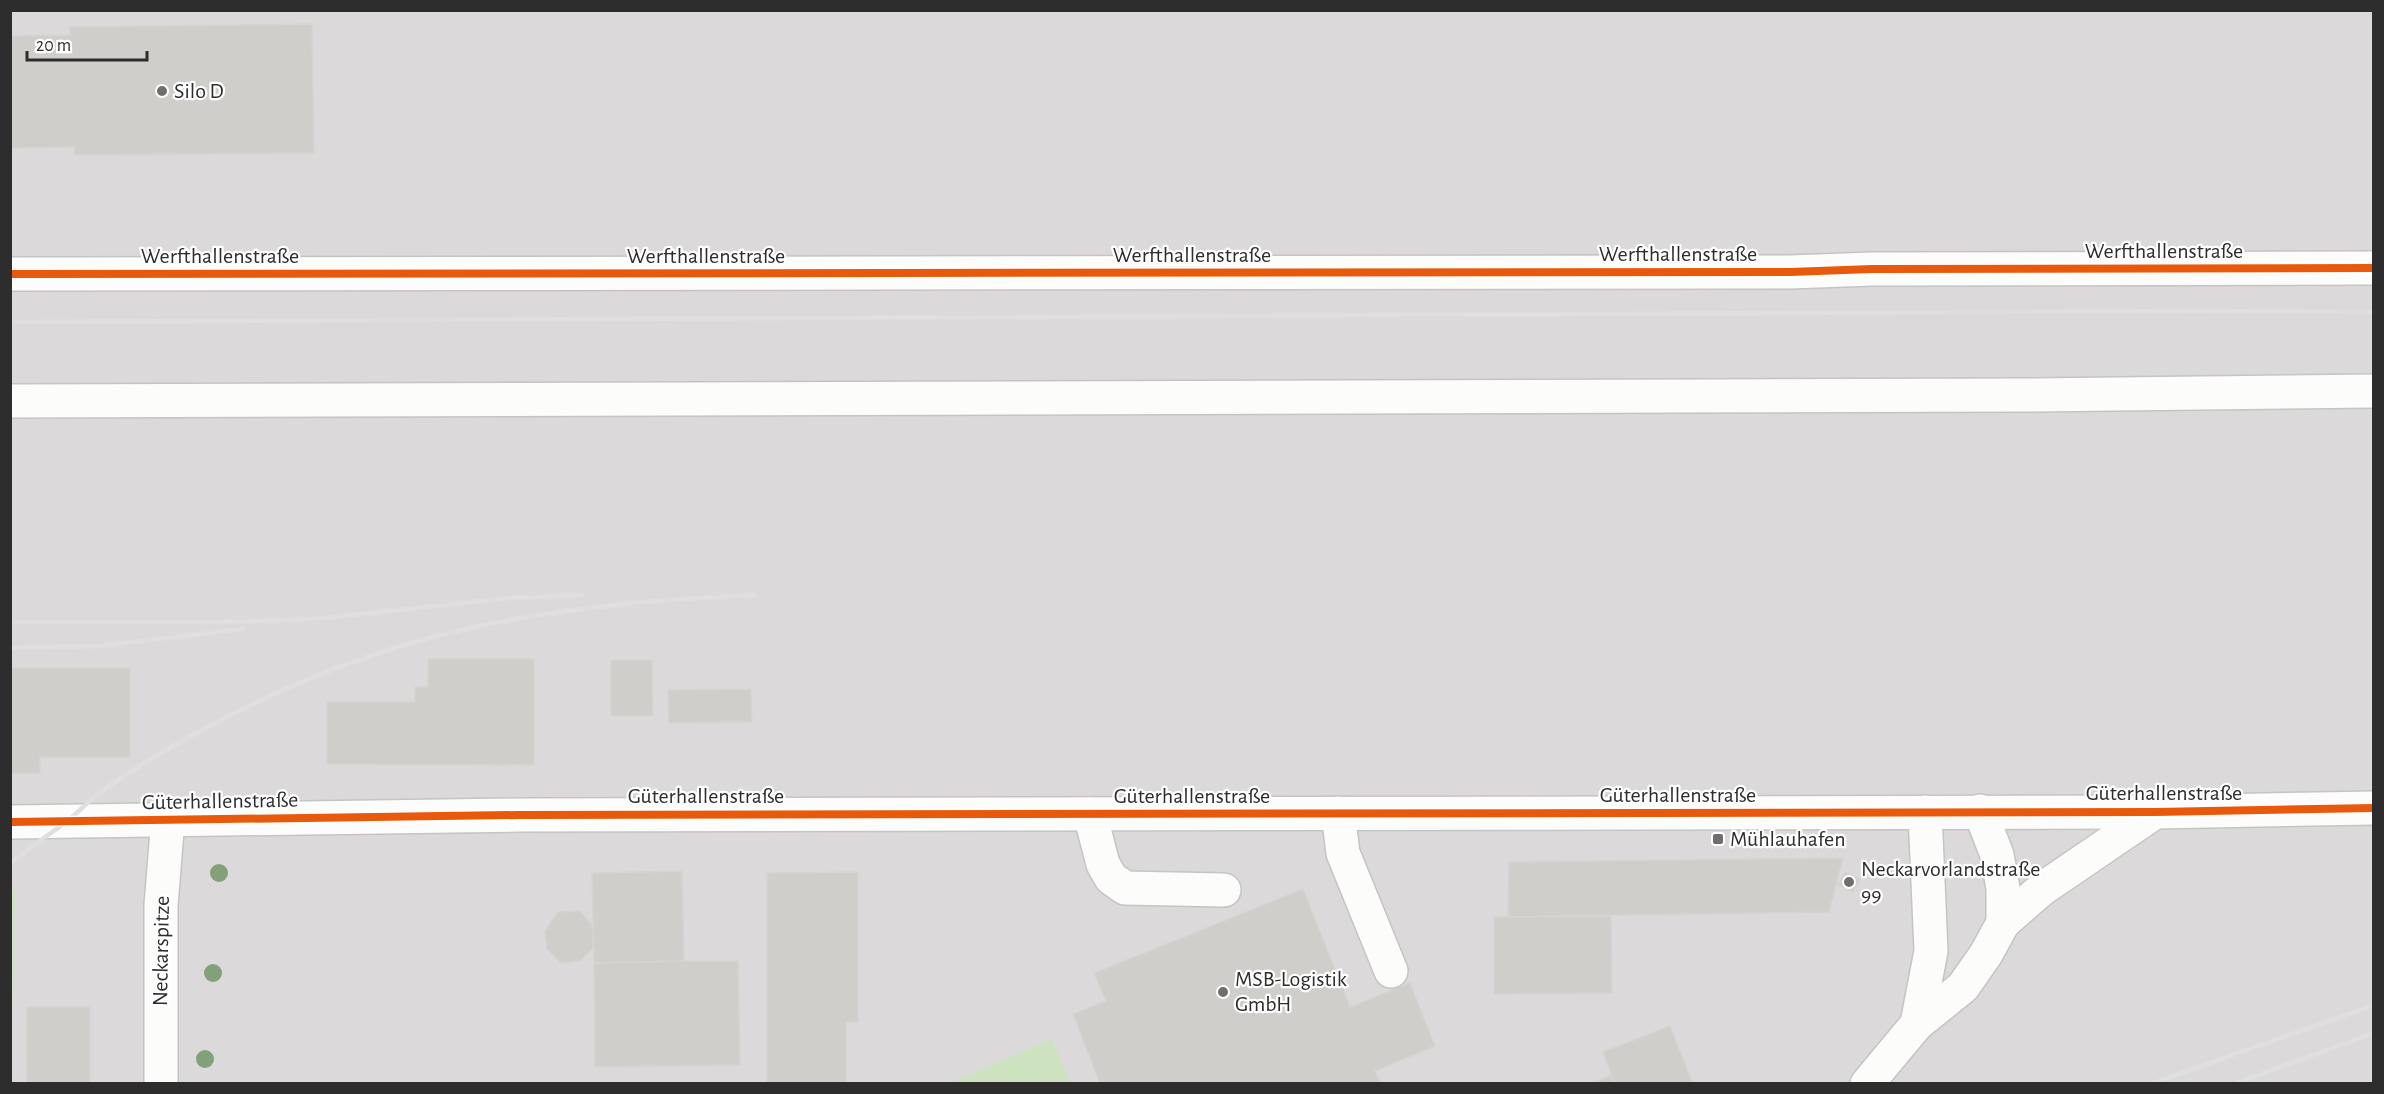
<svg xmlns="http://www.w3.org/2000/svg" width="2384" height="1094" font-family="'Alegreya Sans',sans-serif">
<style>
.industrial{fill:#dcd9db}
.green{fill:#cde3c0}
.building{fill:#d0cecb;stroke:#d6d4d0;stroke-width:1.5}
.lines{fill:none;stroke-linecap:round;stroke-linejoin:round}
.minor-casing{stroke:#c5c4c4;stroke-width:36}
.minor{stroke:#fcfcfb;stroke-width:33}
.rail{stroke:#dfdfe1;stroke-width:4.5}
.cycleway-casing{stroke:#fff;stroke-width:11}
.cycleway{stroke:#e8590c;stroke-width:8}
.tree{fill:#82a179}
.poi-dot{fill:#706e6d;stroke:#fff;stroke-width:2}
.labels{text-anchor:middle;dominant-baseline:central;stroke-width:4.5;stroke-linejoin:round;paint-order:stroke}
.poi-label{font-size:22px;fill:#2d2d2d;stroke:#fff;text-anchor:start}
.street-label{font-size:22px;fill:#2d2d2d;stroke:#fff}
</style>
<rect width="100%" height="100%" fill="#ebe8e4"/>
<rect class="industrial" x="11" y="11" width="2362" height="1072"/>
<g class="green">
<polygon points="15,888 11,1067 10,893"/>
<polygon points="1052,1039 1070,1083 950,1083"/>
</g>
<g class="building">
<polygon points="312,24 314,153 74,155 75,147 10,148 10,36 70,35 70,27"/>
<polygon points="428,659 534,659 534,765 327,764 327,702 415,702 415,687 428,687"/>
<polygon points="611,660 652,660 653,716 611,716"/>
<polygon points="10,668 130,668 130,757 40,757 40,773 10,773"/>
<polygon points="751,689 752,722 669,723 668,690"/>
<polygon points="1843,858 1829,912 1508,917 1509,862"/>
<polygon points="682,871 684,961 594,963 592,873"/>
<polygon points="858,872 858,1022 846,1022 846,1084 767,1084 767,873"/>
<polygon points="1845,872 1860,879 1853,892 1838,885"/>
<polygon points="1303,889 1350,1007 1410,983 1435,1046 1375,1071 1381,1084 1100,1084 1073,1014 1106,1001 1094,973"/>
<polygon points="580,911 593,926 593,948 580,961 561,963 547,949 545,931 558,912"/>
<polygon points="1611,916 1612,993 1494,994 1494,917"/>
<polygon points="684,961 738,961 740,1065 595,1067 594,963"/>
<rect x="27" y="1007" width="63" height="77"/>
<polygon points="1670,1026 1693,1084 1615,1084 1603,1052"/>
<polygon points="1611,1075 1615,1084 1590,1084"/>
</g>
<g class="lines">
<defs>
<g id="minor">
<polyline points="10,274 1790,272 1872,269 2374,268"/>
<polyline points="10,401 2027,395 2374,391"/>
<polyline points="1338,813 1343,853 1391,971"/>
<polyline points="1090,814 1103,864 1111,878 1125,888 1224,890"/>
<polyline points="10,822 519,815 2155,812 2374,808"/>
<polyline points="2003,923 2042,889 2155,812"/>
<polyline points="1917,1024 1931,951 1925,812"/>
<polyline points="161,1084 161,905 168,819"/>
<polyline points="1867,1084 1917,1024 1963,987 1986,954 2003,923 2003,888 1997,855 1980,811"/>
</g>
</defs>
<use href="#minor" class="minor-casing"/>
<use href="#minor" class="minor"/>
<g class="rail">
<polyline points="10,322 2197,311 2374,312"/>
<polyline points="10,622 218,622 315,619 510,598 582,595"/>
<polyline points="10,648 98,646 243,629"/>
<path d="M10 864C27 849 47 836 65 823 79 812 91 798 106 788 213 716 336 659 461 630 558 608 656 599 754 595"/>
<polyline points="2151,1084 2374,1005"/>
<polyline points="2233,1084 2374,1033"/>
</g>
<defs>
<g id="cycleway">
<polyline points="10,274 1790,272 1872,269 2374,268"/>
<polyline points="10,822 519,815 2155,812 2374,808"/>
</g>
</defs>
<use href="#cycleway" class="cycleway-casing"/>
<use href="#cycleway" class="cycleway"/>
</g>
<g class="tree">
<circle cx="219" cy="873" r="9"/>
<circle cx="213" cy="973" r="9"/>
<circle cx="205" cy="1059" r="9"/>
</g>
<g class="poi-dot">
<circle cx="162" cy="91" r="6"/>
<rect x="1712" y="833" width="12" height="12" rx="3"/>
<circle cx="1849" cy="882" r="6"/>
<circle cx="1223" cy="992" r="6"/>
</g>
<g class="labels">
<g class="poi-label">
<text x="174" y="91">Silo D</text>
<text x="1730" y="839">Mühlauhafen</text>
<text x="1861" y="869">Neckarvorlandstraße<tspan x="1861" dy="25">99</tspan></text>
<text x="1235" y="979">MSB-Logistik<tspan x="1235" dy="25">GmbH</tspan></text>
</g>
<g class="street-label">
<text x="2164" y="251">Werfthallenstraße</text>
<text x="1678" y="254">Werfthallenstraße</text>
<text x="1192" y="255">Werfthallenstraße</text>
<text x="220" y="256">Werfthallenstraße</text>
<text x="706" y="256">Werfthallenstraße</text>
<text x="2164" y="793">Güterhallenstraße</text>
<text x="1678" y="795">Güterhallenstraße</text>
<text x="706" y="796">Güterhallenstraße</text>
<text x="1192" y="796">Güterhallenstraße</text>
<text transform="translate(220 801) rotate(-1)">Güterhallenstraße</text>
<text transform="translate(161 951) rotate(-89)">Neckarspitze</text>
</g>
</g>
<rect width="2384" height="1094" fill="none" stroke="#2d2d2d" stroke-width="24"/>
<path d="M27 51v9h120v-9" fill="none" stroke="#2d2d2d" stroke-width="3"/>
<text x="36" y="51" font-size="18" fill="#2d2d2d" stroke="#ffffff" stroke-width="4.5" paint-order="stroke">20 m</text>
</svg>
